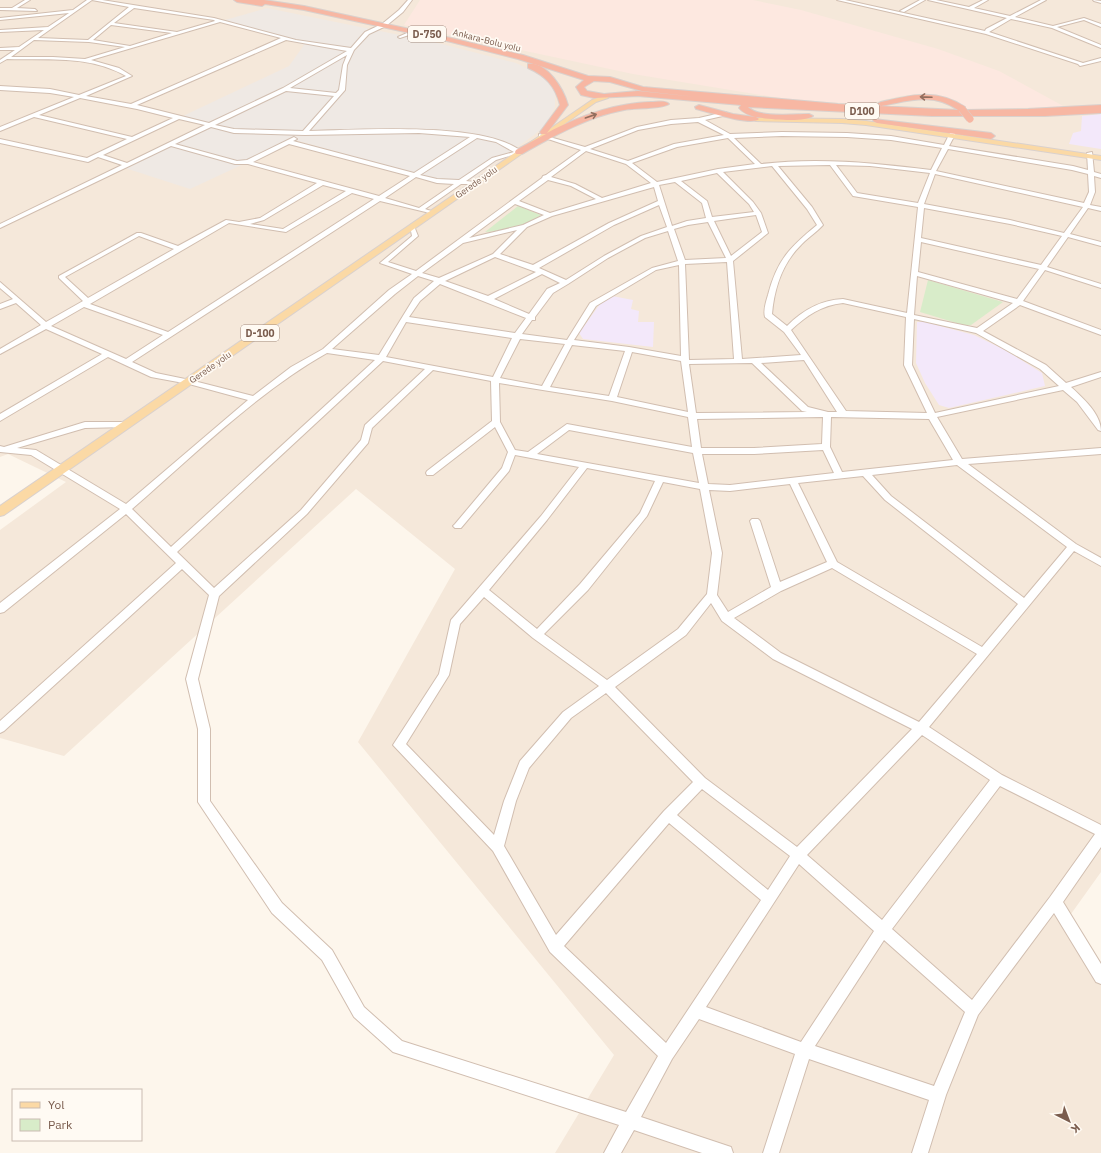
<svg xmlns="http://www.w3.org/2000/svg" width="1101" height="1153" font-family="'IBM Plex Sans',sans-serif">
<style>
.residential{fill:#f5e8da}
.commercial{fill:#fde8e0}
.industrial{fill:#efe9e4}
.education{fill:#f3e8fa}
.green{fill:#d8ecc9}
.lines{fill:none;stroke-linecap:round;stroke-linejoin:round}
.minor-casing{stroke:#d1beb0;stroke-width:2}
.major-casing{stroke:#dad1cd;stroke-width:2}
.highway-casing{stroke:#dad1cd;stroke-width:2}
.minor{fill:#fff;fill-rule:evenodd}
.major{fill:#fbd9a5;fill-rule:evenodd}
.highway{fill:#f7b7a3;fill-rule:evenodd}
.highway-bridge-casing{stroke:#dad1cd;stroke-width:8;stroke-linecap:butt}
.highway-bridge{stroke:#f7b7a3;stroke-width:7}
.oneway{stroke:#936e5e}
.labels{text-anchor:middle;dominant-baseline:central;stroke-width:3.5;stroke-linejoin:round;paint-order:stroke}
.far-street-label{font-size:9px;fill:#7a5c4d;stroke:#fffaf3}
.shield{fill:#fffaf3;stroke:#a28b7f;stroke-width:1}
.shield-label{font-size:10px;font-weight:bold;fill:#7a5c4d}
</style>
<rect width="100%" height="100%" fill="#fdf6ec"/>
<polygon class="residential" points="0,0 1101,0 1101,872 1066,921 1101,970 1101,1153 555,1153 614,1055 358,742 455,569 356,489 64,756 0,738 0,530 66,482 8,454 0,457"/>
<polygon class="commercial" points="420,0 753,0 801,10 938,49 999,71 1065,107 967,109 963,105 955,100 936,96 919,94 900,96 875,102 858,104 786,99 633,74 404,25"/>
<polygon class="industrial" points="267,8 434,42 516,63 541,75 555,89 555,107 546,125 534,135 469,181 438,180 295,140 190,189 125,168 213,124 183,116 289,66 304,45 225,20"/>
<g class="education">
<polygon points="1101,114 1101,149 1069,144 1073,133 1081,131 1082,116"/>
<polygon points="612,296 633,300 631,309 639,311 638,322 654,322 653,347 583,339 579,333 600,304"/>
<polygon points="917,322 925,322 974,335 1005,350 1042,373 1045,386 949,408 939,405 925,383 916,363"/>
</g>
<g class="green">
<path d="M518 206 541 215C532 224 498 232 485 232Z"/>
<polygon points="928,280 1003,302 971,325 963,325 920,312"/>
</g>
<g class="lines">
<defs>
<g id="minor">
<polygon points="25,0 30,0 17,8 35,9 37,11 0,10 0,8 12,8"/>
<path d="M87 0H102L214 18 296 40 351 48 365 32 382 24 399 10 408 0H412L403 12 386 26 369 34 354 50 347 65 345 90 309 131C358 130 486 121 522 152L496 160 466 181 475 182V184H461L425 209 434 212V214L380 201 132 362 156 373 190 380 253 396 291 367 323 349 389 290 412 274 380 263 412 236 410 226H414L418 236 388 262 416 271 542 178 543 176 546 175 581 150 539 136V134L585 147 637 127 671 120 699 118 725 112 727 113V115L705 120 730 134 782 132 847 133 891 136 944 145 951 131 954 129 957 131 949 146 1073 166 1088 170 1087 153 1092 152 1094 172 1101 174V178L1094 176 1095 192 1090 205 1101 207V211L1088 208 1070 234 1101 242V246L1068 237 1047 267 1101 284V288L1045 270 1023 301 1101 330V335L1020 305 983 331 1046 365 1066 383 1101 372V377L1071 387C1083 398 1101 414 1101 431L1098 430 1077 402 1063 390 937 417 962 459 1101 448V454L968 464 1076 544 1101 558V566L1074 551 929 727 1002 775 1101 825V847L1063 902 1101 964V984L1096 982 1054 913 978 1015 946 1095 928 1153H912L929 1100 809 1059 779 1153H763L795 1054 699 1019 672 1059 641 1117 731 1147 733 1153H702L634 1130 621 1153H604L619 1125 393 1052 354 1017 322 960 272 913 198 802V729L186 679 209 595 182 569 4 731 0 733V721L176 563 126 514 4 612 0 613V603L120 509 31 455 0 452V446L4 447 85 422H130L131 424 130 426 127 427 85 428 17 448 36 450 126 504 248 400 189 384 151 377 108 357 0 421V414L102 354 46 329 0 354V349L41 325 16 303 0 309V304L13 299 0 288V282L46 322 83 301 59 278V276L137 233H141L178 246 226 220 239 222 260 218 317 183 248 164H235L171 146 0 228V224L122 165 98 157 88 162 0 143V139L87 158 127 139 34 117 0 131V127L74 97 50 93 0 90V86L50 89 79 95 126 76C90 55 47 60 7 59L0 63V60L15 50H0V48L19 47 44 30 0 32V30L48 27 69 13 0 20V18L73 10ZM92 0 129 7 88 40 38 38ZM134 8 214 20 215 21 177 32 114 23ZM220 22 281 38 131 104 86 96 132 76 119 68 91 60ZM111 25 172 33 130 46 93 40ZM34 40 89 42 125 47 85 59 53 57H11ZM286 40 347 51 283 88 209 123 137 105ZM347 55 343 65 339 90 336 93 290 88ZM286 91 334 96 303 131 234 129 215 125ZM80 98 137 109 173 118 132 137 39 115ZM179 119 205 125 127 163 103 155ZM698 122 724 135 674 144 628 161 590 149 638 130 671 124ZM211 127 234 133 305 135 419 133 470 137 414 173 293 141 297 139 294 137 247 160 237 161 175 144ZM782 136 847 137 891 140 942 148 931 170C875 163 818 157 761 164L734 138ZM477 138 496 142 514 152 492 158 459 180 437 179 420 175ZM728 138 755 164 718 169 657 182 632 163 677 147ZM289 144 410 176 379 196 253 162ZM948 149 1072 170 1088 174 1089 192 1084 203 936 171ZM586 151 626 164 651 183 602 198 575 184 551 177ZM830 165 853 196 918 207 907 313 843 299C820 300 803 310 787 326L772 314C774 290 782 264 800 246 807 238 816 233 823 225L812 207 778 166ZM836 165 870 166 930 173 918 203 857 193ZM772 166 807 209 817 225C790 247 777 260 768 295 766 302 763 310 765 317L784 332 801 355 742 359 733 261 768 233 761 213 753 202 723 172ZM717 173 749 204 754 212 712 217 707 201 681 181ZM935 174 1083 207 1064 233 1010 220 924 204ZM416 177 437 183 454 184 419 208 385 198ZM548 180 571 186 596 199 550 213 519 201ZM675 182 702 203 706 218 687 221 672 226 659 185ZM323 185 346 191 283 229 250 224 264 220ZM654 187 658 201 609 223 533 265 500 254 527 227 552 216ZM352 193 374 199 168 332 90 304 229 223 286 232ZM515 204 544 215 523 225 469 238ZM659 205 667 227 641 236 604 256 566 280 539 268 614 225ZM924 208 1010 224 1062 236 1041 265 921 238ZM756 215 762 232 731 256 714 221ZM708 222 726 258 685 260 674 229 688 225ZM517 230 493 254 439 278 422 273 463 243ZM668 231 678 261 652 268 590 303 567 340 522 334 532 320H535V317L553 293 568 284 608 258 645 238ZM139 236 174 249 88 298 65 277ZM921 242 1039 269 1017 299 918 272ZM495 257 536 272 488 296 445 281ZM727 262 734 359 689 360 685 264ZM679 265 681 356 629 347 574 340 596 306 656 270ZM542 274 560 283 547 289 529 314 494 299ZM418 276 434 281 414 298 379 355 332 349 395 294ZM917 276 1013 303 977 328 914 315ZM440 284 526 318 515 333 409 317 420 301ZM843 303 906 317 904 365 927 413 846 411 791 330C806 316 822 305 843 303ZM84 307 163 335 126 359 51 326ZM914 319 976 333 1040 369 1059 386 935 413 912 365ZM406 322 512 338 493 377 386 357ZM520 339 565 344 542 386 500 378ZM572 345 625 351 609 396 550 387ZM632 352 681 361 688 412 617 397ZM327 353 375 360 171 547 132 509C194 455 255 394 327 353ZM804 360 837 412H828L808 407 761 363ZM383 361 425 369 365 425 361 440 301 510 214 588 177 552ZM752 363 802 411 807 412 696 413 689 364ZM433 370 491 381 492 421 427 471 426 473 427 475H433L495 427 508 452 502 468 455 524 453 526 455 528H461L509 471 515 455 579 467 541 516 451 620 439 674 393 745 493 851 550 952 658 1056 626 1112 402 1041 364 1007 332 950 282 903 210 801V729L198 679 219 596 307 514 368 443 372 428ZM499 383 612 401 688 417 692 447 567 424 528 452 515 450 500 422ZM823 417 822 444 754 448H701L697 419ZM831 417 929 419 953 460 842 472 830 447ZM569 430 693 453 699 483 537 454ZM823 450 834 473 730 485 708 484 702 454H754ZM957 465 1067 547 1024 598 891 496 872 475ZM587 468 655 481 640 513 580 584 537 629 489 590 547 520ZM863 476 885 500 1018 604 982 647 837 562 798 483ZM663 482 700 489 712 553 707 594 678 629 607 680 544 634 588 590 647 516ZM790 484 827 562 780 582 760 521 758 519H752L750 521 771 587 728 612 717 595 722 553 709 490 730 491ZM832 568 977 654 919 722 781 653 734 618 781 591ZM484 597 533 638 599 686 563 712 520 761 504 801 494 835 406 744 449 675 460 624ZM711 603 722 621 773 659 912 729 797 847 705 778 615 687 686 635ZM606 693 693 782 664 811 556 935 504 846 516 801 529 768 571 718ZM922 735 990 780 882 920 807 855ZM1000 786 1095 834 1050 897 972 1000 892 929ZM702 789 790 856 768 890 677 815ZM669 823 761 900 666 1043 564 946ZM799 864 874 931 801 1042 706 1007ZM884 940 965 1012 934 1086 815 1046Z"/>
<polygon points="837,0 845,0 985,31 986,29 1007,18 928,0 936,0 969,7 983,0 988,0 974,8 1010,16 1041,0 1046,0 1015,17 1053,26 1084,18 1101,24 1101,27 1084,20 1057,27 1101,45 1101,48 1052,28 1011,19 989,32 1083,63 1101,58 1101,61 1080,66 1078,64 986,34"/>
<polygon points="920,0 925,0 904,12 900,11"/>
<polygon points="1093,0 1101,1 1101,3 1094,1"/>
<polygon points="407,33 409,35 400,38 398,37"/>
</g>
<g id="major">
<polygon points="606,95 608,96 608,98 596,102 4,515 0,516 0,506 592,100"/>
<polygon points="758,118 842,119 866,121 1101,156 1101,160 866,125 842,123 756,121 754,120"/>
</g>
<g id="highway">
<path d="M234 0H264L304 6 451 38 523 55 588 76 610 77 643 87 838 104 958 110C932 92 909 101 881 106L877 104 881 102C912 95 936 88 965 107V110L1028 109 1101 105V113L1045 116H932L748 107C758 118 794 114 809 114L813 116C805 123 767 119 756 117L759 119C751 126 708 112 696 109L695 107 699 105 733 114 755 117C749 115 743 113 739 108L741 105 638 96 594 98 581 95 576 87 584 80 518 59 451 42 304 10 265 4 262 6 237 2ZM594 81 610 82 642 91 697 97 638 91 604 94 587 91 584 87Z"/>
<path d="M528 64C547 61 564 90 568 105L547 133C579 116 615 103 651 102 657 102 665 100 669 104 663 109 633 108 624 110 587 117 554 136 522 154H516L515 152 516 150 546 134H541L540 132 560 105C555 86 546 76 528 68Z"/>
<polygon points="874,119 991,133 995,136 991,139 877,123 873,121"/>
</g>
</defs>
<use href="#minor" class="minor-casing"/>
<use href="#major" class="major-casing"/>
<use href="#highway" class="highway-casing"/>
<use href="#minor" class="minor"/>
<use href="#major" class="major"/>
<use href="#highway" class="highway"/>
<defs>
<polyline id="highway-bridge" points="962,109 970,119"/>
</defs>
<use href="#highway-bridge" class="highway-bridge-casing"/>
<use href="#highway-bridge" class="highway-bridge"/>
</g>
<defs><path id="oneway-shaft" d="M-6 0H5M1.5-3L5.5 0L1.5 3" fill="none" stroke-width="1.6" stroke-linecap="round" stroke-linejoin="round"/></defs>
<g class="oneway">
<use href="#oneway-shaft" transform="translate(926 97) rotate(-178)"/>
<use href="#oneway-shaft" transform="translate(591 116) rotate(-19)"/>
</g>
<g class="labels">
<g class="far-street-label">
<text transform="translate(487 40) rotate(14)">Ankara-Bolu yolu</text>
<text transform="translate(476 182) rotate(-35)">Gerede yolu</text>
<text transform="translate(210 367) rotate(-35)">Gerede yolu</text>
</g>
<g class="shield">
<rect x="408" y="26" width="38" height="16" rx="3"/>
<rect x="845" y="103" width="34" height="16" rx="3"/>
<rect x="241" y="325" width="38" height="16" rx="3"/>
</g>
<g class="shield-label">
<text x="427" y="34">D-750</text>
<text x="862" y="111">D100</text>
<text x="260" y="333">D-100</text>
</g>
</g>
<rect x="12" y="1089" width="130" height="52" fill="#fffaf3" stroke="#cabbb1"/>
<rect x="20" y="1102" width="20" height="6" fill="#fbd9a5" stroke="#cabbb1"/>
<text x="48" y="1109" font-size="12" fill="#7a5c4d">Yol</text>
<rect x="20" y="1119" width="20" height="12" fill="#d8ecc9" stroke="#cabbb1"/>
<text x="48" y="1129" font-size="12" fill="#7a5c4d">Park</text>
<g transform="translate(1069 1121) rotate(138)" stroke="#fffaf3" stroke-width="3" paint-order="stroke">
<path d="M0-3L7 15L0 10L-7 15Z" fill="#7a5c4d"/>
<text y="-6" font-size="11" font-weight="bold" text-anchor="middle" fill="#7a5c4d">K</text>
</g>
</svg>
